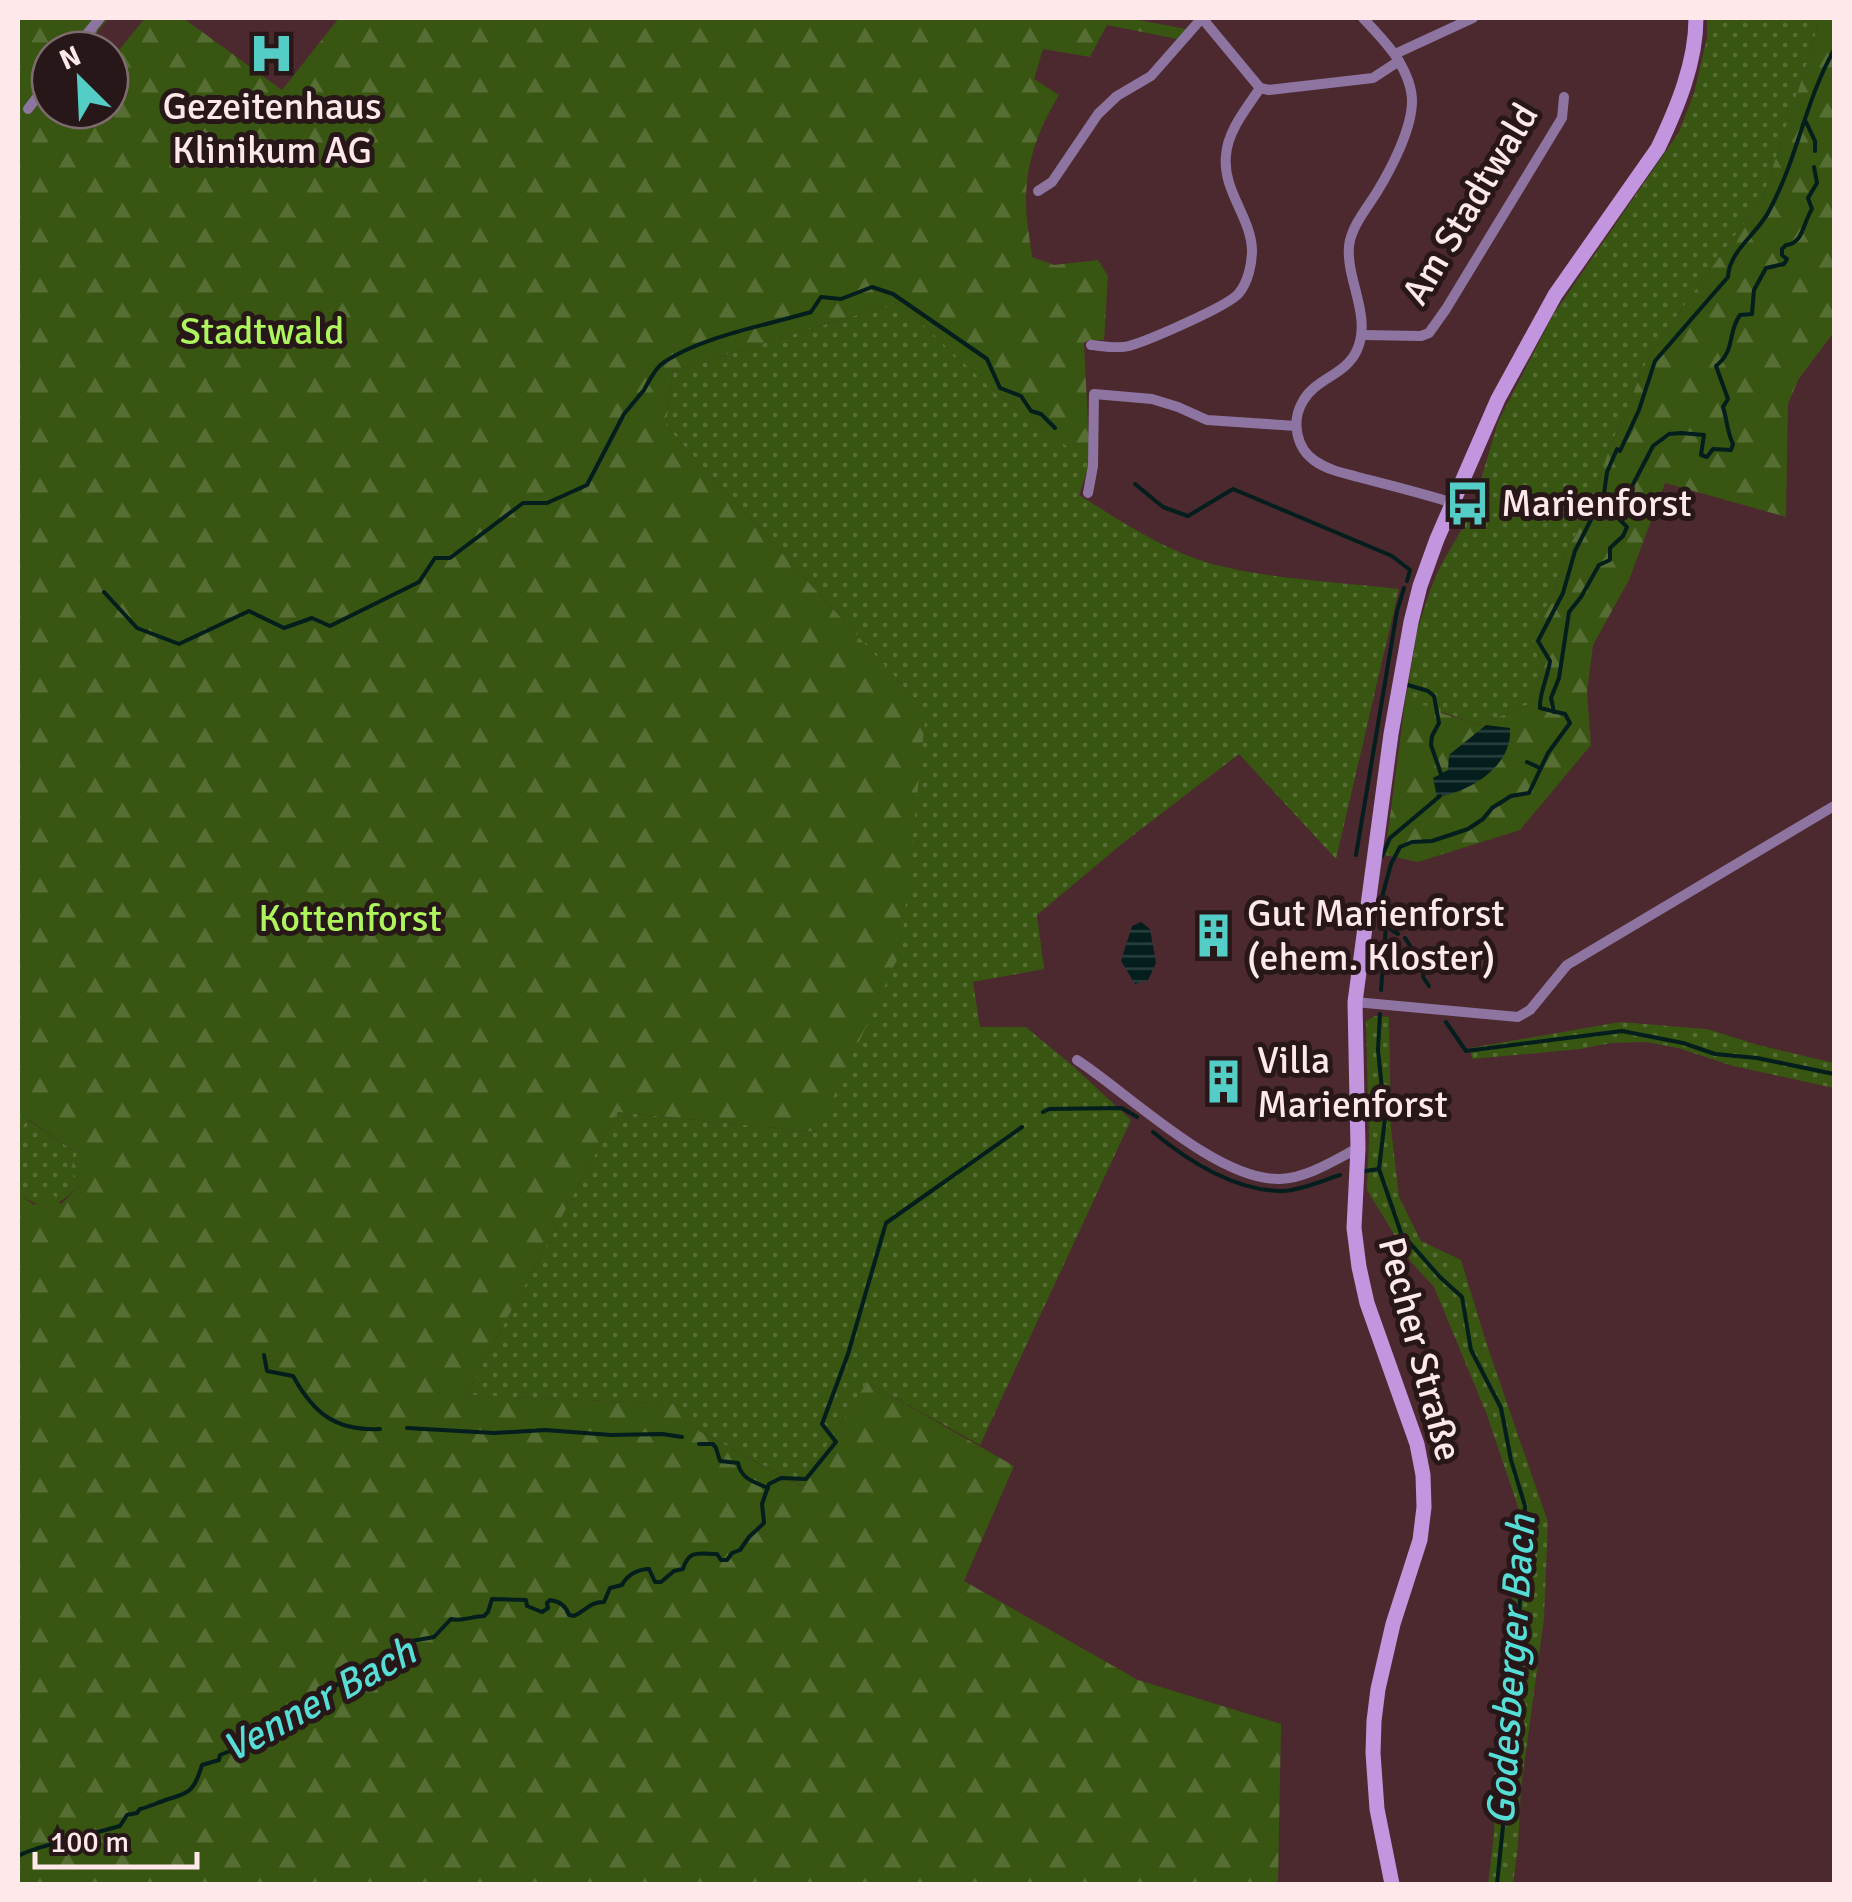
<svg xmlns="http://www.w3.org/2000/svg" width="1852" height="1902" font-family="Signika,sans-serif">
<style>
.grass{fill:url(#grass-dots)}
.forest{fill:url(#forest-firs)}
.water{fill:url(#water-rules)}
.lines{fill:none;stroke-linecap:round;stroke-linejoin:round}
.stream{stroke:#031e1d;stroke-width:4}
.minor{stroke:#8e74a1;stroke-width:10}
.secondary{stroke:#c196df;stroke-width:15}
.labels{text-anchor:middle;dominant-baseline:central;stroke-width:10;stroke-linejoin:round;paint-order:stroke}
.poi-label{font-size:38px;fill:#ffe8ea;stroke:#271719;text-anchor:start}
.street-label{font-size:38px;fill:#ffe8ea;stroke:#271719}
.park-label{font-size:38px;fill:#aef45d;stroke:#271719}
.water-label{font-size:40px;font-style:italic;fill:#56ddd6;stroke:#271719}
</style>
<defs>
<pattern id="grass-dots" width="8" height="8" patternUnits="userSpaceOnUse" patternTransform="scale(2.5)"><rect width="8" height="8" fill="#385511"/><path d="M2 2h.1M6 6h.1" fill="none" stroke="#566d34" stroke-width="1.8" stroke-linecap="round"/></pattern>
<pattern id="forest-firs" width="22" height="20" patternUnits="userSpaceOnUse" patternTransform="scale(2.5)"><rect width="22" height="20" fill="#385511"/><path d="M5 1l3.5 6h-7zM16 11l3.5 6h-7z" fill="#566d34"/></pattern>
<pattern id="water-rules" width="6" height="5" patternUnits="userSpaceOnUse" patternTransform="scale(2.5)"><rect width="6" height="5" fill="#031e1d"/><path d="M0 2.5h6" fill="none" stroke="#293f3e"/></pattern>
</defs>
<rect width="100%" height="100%" fill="#4b292e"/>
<g class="grass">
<path d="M1707 18H1819L1812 48 1763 197 1662 336 1645 365 1608 452 1596 490 1575 536 1566 549 1555 590 1532 636V644L1543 665 1529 704 1481 725C1455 717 1431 707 1405 702L1418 627 1431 588 1441 565 1471 513 1498 422 1553 315 1679 132 1694 93 1707 38Z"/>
<path d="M899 302 997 394 1090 463 1079 495C1119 520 1162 549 1209 563 1265 579 1340 582 1399 589L1336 859 1239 754 1123 843 1037 915 1044 969 973 982 980 1027H1026L1074 1067 1131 1120 980 1445 867 1382 802 1486 699 1431 677 1404 466 1395 618 1112 817 1132 926 711 666 426 673 371Z"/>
<polygon points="1375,1016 1389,1017 1391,1128 1399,1197 1421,1241 1461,1260 1487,1345 1548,1522 1544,1618 1521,1788 1518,1846 1513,1884 1488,1884 1494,1834 1495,1751 1509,1637 1519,1510 1487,1415 1434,1287 1411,1262 1367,1190 1369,1137 1366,1021"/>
<polygon points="1620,1022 1707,1029 1758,1045 1834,1063 1834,1088 1733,1066 1678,1048 1646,1042 1611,1043 1580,1049 1472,1059 1470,1048"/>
<path d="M27 1119 77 1153 82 1184C58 1206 46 1214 18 1193V1134Z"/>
</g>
<g class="forest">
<path d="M18 18H109L82 50H50V89L38 104 61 122 71 110H110V61L145 18H183L282 90 339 18H1128L1186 29 1177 39 1107 25 1090 57 1043 49 1034 79 1059 95C1039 128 1026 162 1026 201 1026 220 1030 239 1032 257L1054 265 1098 260 1108 276 1104 340H1089L1084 343 1090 463 997 394 899 302 673 371 666 426 926 711 901 951 817 1132 618 1112 466 1395 678 1404 699 1431 801 1486 867 1382 1014 1466 964 1581 1138 1680 1281 1724 1278 1884H18V1193L34 1205 51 1192 61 1204 82 1184 70 1171 77 1153 28 1119 18 1133Z"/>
<polygon points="1819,18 1834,18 1834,332 1798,380 1788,404 1786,517 1665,483 1629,580 1593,645 1587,692 1591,745 1520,830 1418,862 1385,855 1405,702 1434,707 1440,706 1441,713 1481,725 1529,704 1543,665 1532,644 1532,636 1555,590 1566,549 1575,536 1596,490 1608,452 1645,365 1662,336 1763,197 1812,48"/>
</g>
<g class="water">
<path d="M1486 725 1510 728C1513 766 1470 792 1437 797L1433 778 1448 770 1449 755Z"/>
<polygon points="1141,922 1150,929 1156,963 1148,980 1135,984 1121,961 1132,926"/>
</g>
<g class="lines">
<g class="stream">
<polyline points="1806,122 1815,141 1815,151"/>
<path d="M645 388C650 380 655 368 663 363 700 337 767 325 811 312L821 297 841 299 872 287 893 294 987 359 1000 388 1021 396 1031 411 1041 414 1055 428"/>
<polyline points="1135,484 1163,507 1188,516 1233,489 1392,556 1410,570 1407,581"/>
<polyline points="104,592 137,628 179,644 249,611 284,628 312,618 330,626 419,582 435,558 450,558 523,503 547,503 587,485 624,414 644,390"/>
<polyline points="1408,685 1428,691 1434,696 1439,723 1432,736 1431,745 1441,774"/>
<path d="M1554 712 1551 698 1559 678 1569 612 1581 597 1599 565 1610 560V548L1623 536 1627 527 1619 519 1620 513 1633 509 1629 492 1653 446 1669 434 1681 433 1704 435 1701 455 1707 457 1713 449 1731 450 1733 444C1727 432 1727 419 1723 407L1728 399 1716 366C1736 350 1727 333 1740 315L1752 314 1754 290 1766 268 1784 264 1787 259 1782 255V249L1786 245C1803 244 1803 223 1812 209L1808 198 1817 183 1814 167"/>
<polyline points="1527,762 1540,768"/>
<polyline points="1356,855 1397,611 1404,588"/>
<polyline points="1382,856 1390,838 1440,796"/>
<polyline points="1386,926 1398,934"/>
<polyline points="1405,938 1424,967 1423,977 1429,986"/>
<path d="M1381 990 1386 926 1382 897 1391 864 1400 847 1412 842 1432 841 1468 829 1483 819 1492 808 1511 796 1529 793 1548 753 1570 723 1565 714 1540 708C1539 693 1548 677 1550 661L1538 641 1563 593 1575 551 1604 494 1607 472 1617 449 1620 451 1639 410 1655 361 1728 277C1729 251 1758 233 1769 211 1797 160 1805 101 1834 50"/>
<polyline points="1380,1014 1378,1050 1385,1118 1379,1169 1401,1233 1440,1277 1462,1297 1471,1350 1501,1408 1511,1460 1525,1506 1513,1729 1497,1884"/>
<polyline points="1446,1022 1466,1051 1622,1031 1683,1043 1715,1054 1757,1058 1834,1074"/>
<polyline points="1043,1112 1049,1109 1122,1108 1137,1117"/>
<path d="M1153 1132C1188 1161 1234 1190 1280 1191 1296 1192 1324 1180 1340 1175"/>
<polyline points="1365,1171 1379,1169"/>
<path d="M264 1355 267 1371 293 1376C314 1414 336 1431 380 1429"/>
<polyline points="407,1428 494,1433 545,1430 611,1435 662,1434 682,1437"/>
<path d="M699 1444H713L716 1448 720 1461 738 1463C741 1479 754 1482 768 1488"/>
<path d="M18 1856C32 1849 59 1841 74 1841L83 1836 120 1826 127 1815 137 1813 140 1809C145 1808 150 1806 155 1804 183 1792 192 1800 202 1765L219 1760 220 1755 243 1746 275 1723 321 1709 327 1705 334 1686C348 1681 356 1671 368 1664 378 1658 388 1655 397 1648L401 1650 412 1641 434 1637 451 1619C460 1622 474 1616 484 1616L488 1612 492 1599 526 1600 527 1606 542 1612 548 1608 547 1603 550 1600C559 1601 566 1606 569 1615L574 1616C587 1610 589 1602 604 1602L610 1588 622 1585C627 1575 638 1569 649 1569L655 1582H661L674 1571 683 1569C689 1549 699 1554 717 1554L721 1560H727L732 1553 740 1550 749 1537 764 1523 762 1504 769 1484 781 1478 806 1479 836 1442 822 1424 848 1354 886 1223 1022 1127"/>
</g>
<g class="minor">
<polyline points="1202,18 1260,88 1269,90 1373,78 1399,61"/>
<path d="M1363 18C1375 31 1388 44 1397 58 1405 71 1412 86 1412 101 1412 129 1391 169 1377 192 1367 208 1351 227 1349 246 1346 280 1372 316 1357 350 1346 375 1316 378 1303 401 1291 421 1296 448 1315 461 1328 470 1343 473 1358 477 1389 485 1422 493 1453 503"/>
<polyline points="74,50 100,18"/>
<polyline points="1395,54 1473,18"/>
<polyline points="28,109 50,80"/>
<polyline points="1038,191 1052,182 1098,114 1117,96 1151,76 1202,18"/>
<polyline points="1362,335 1421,336 1429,333 1446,309 1562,118 1564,97"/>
<path d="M1091 345C1103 346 1118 349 1129 346 1147 341 1229 306 1239 293 1248 282 1252 264 1252 250 1251 217 1222 190 1226 155 1228 130 1247 108 1260 88"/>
<polyline points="1088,493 1093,466 1094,394 1152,399 1178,407 1207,420 1296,426"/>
<polyline points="1355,1002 1518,1017 1530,1010 1567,965 1834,806"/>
<path d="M1077 1060C1128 1093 1217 1181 1280 1179 1307 1178 1335 1160 1358 1148"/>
</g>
<path class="secondary" d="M1392 1884 1377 1809 1373 1753 1374 1721 1378 1689 1393 1624 1420 1540 1424 1507 1423 1475 1417 1444 1367 1303 1359 1267 1354 1228 1358 1148 1355 1002 1391 734 1411 622 1420 586 1437 539 1498 399 1555 295 1658 148C1677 108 1696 63 1696 18"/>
</g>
<defs>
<symbol id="hospital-bare" viewBox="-9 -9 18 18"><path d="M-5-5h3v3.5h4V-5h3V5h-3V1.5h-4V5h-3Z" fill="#54cdc7" stroke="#271719" stroke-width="2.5" paint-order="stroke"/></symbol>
<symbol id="bus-bare" viewBox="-9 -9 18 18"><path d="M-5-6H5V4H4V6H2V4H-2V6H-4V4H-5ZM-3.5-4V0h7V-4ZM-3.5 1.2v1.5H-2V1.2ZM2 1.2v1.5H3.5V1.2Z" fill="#54cdc7" stroke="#271719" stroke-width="2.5" paint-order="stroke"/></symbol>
<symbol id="building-bare" viewBox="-9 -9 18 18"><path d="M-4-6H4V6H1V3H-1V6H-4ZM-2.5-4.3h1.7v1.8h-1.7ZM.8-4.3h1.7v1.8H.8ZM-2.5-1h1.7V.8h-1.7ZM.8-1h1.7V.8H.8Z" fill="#54cdc7" stroke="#271719" stroke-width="2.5" paint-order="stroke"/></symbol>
</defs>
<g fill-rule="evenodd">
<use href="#hospital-bare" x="240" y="22" width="63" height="63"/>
<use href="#bus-bare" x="1436" y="472" width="63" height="63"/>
<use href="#building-bare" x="1182" y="904" width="63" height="63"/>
<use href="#building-bare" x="1192" y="1050" width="63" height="63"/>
</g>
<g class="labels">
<g class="poi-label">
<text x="272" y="106" text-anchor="middle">Gezeitenhaus<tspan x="272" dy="44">Klinikum AG</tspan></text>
<text x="1501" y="503">Marienforst</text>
<text x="1247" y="913">Gut Marienforst<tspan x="1247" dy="44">(ehem. Kloster)</tspan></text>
<text x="1257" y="1060">Villa<tspan x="1257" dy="44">Marienforst</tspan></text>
</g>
<g class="street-label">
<text transform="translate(1470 204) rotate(-59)">Am Stadtwald</text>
<text transform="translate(1420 1349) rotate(75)">Pecher Straße</text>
</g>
<g class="park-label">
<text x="262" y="331">Stadtwald</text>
<text x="350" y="918">Kottenforst</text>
</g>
<g class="water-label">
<text transform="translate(1511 1670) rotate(-86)">Godesberger Bach</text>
<text transform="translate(319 1700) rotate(-29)">Venner Bach</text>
</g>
</g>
<rect width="1852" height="1902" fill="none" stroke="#ffe8ea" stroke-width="40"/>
<g transform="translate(80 80) rotate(336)"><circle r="48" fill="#271719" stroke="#7d6b6d" stroke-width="2.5"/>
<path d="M0-8L18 38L0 25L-18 38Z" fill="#54cdc7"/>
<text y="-15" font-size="28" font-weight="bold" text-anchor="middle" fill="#ffe8ea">N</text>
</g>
<path d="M35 1852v15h162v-15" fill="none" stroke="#ffe8ea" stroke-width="5"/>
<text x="50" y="1852" font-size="30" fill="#ffe8ea" stroke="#271719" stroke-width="8" paint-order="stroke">100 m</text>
</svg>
